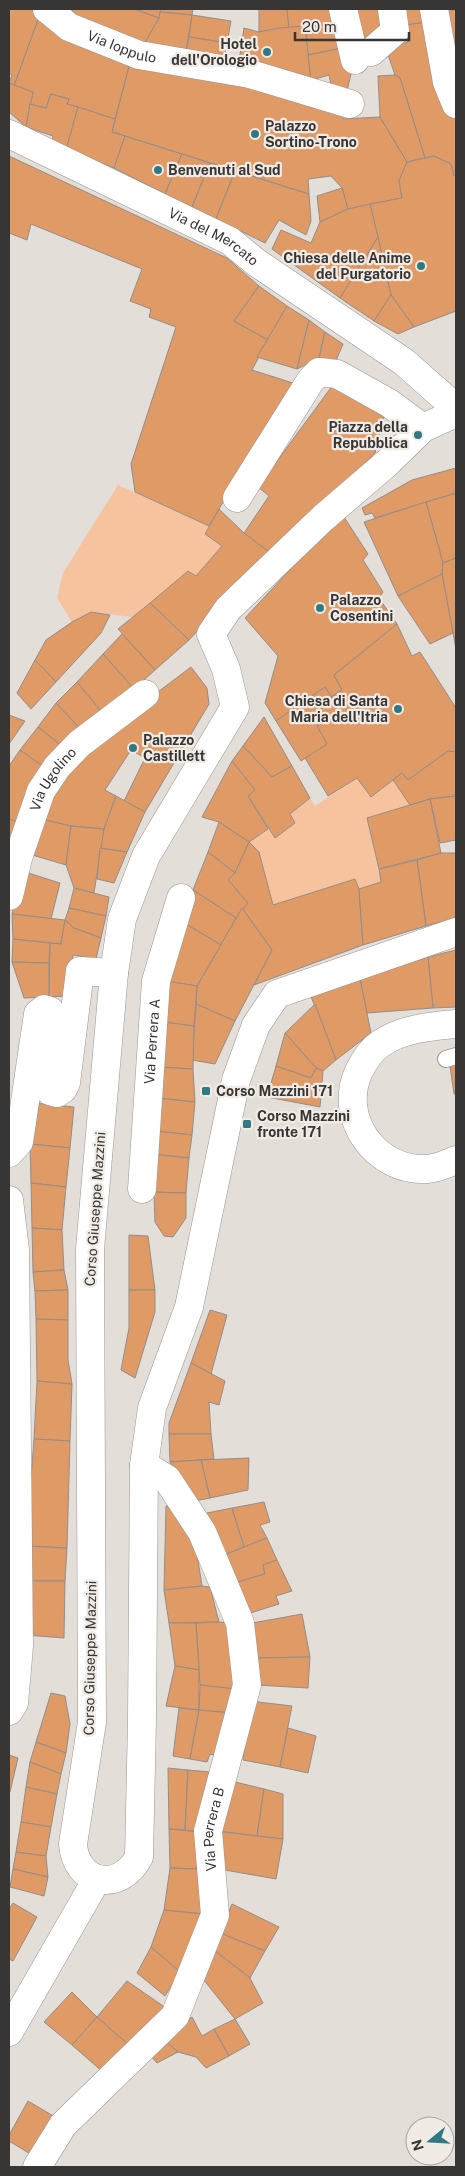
<svg xmlns="http://www.w3.org/2000/svg" width="465" height="2176" font-family="'Public Sans',sans-serif">
<style>
.green{fill:#f7c39e}
.building{fill:#df9a66;stroke:#938d89}
.lines{fill:none;stroke-linecap:round;stroke-linejoin:round}
.lane-casing{stroke:#9b9590;stroke-width:18}
.street-casing{stroke:#9b9590;stroke-width:29}
.secondary-casing{stroke:#9b9590;stroke-width:29}
.lane{stroke:#fff;stroke-width:16}
.street{stroke:#fff;stroke-width:28}
.secondary{stroke:#fff;stroke-width:28}
.poi-dot{fill:#317982;stroke:#f1ebe6;stroke-width:2}
.labels{text-anchor:middle;dominant-baseline:central;stroke-width:4.5;stroke-linejoin:round;paint-order:stroke}
.poi-label{font-size:14px;font-weight:bold;fill:#383634;stroke:#f1ebe6;text-anchor:start}
.street-label{font-size:14px;fill:#383634;stroke:#f1ebe6}
</style>
<rect width="100%" height="100%" fill="#e4ded9"/>
<g class="green">
<polygon points="118,485 209,526 205,534 222,546 196,576 188,571 132,617 91,612 72,622 57,598 63,573"/>
<polygon points="357,778 371,797 393,780 410,805 367,818 381,882 359,889 355,879 273,905 259,852 249,842 268,829 275,838 290,814 310,798 315,806"/>
</g>
<g class="building">
<polygon points="9,9 31,9 39,17 14,86 9,83 12,75 9,73"/>
<polygon points="73,9 135,9 159,18 142,48 69,20"/>
<polygon points="135,9 161,9 159,18"/>
<polygon points="161,9 193,9 192,15 160,12"/>
<polygon points="259,9 287,9 289,28 259,32"/>
<polygon points="287,9 337,9 341,24 289,28"/>
<polygon points="349,9 386,9 389,29 359,53"/>
<polygon points="402,9 428,9 428,22 405,25"/>
<polygon points="440,10 456,10 456,61"/>
<polygon points="160,12 192,15 185,58 142,48 159,18"/>
<polygon points="192,15 231,21 227,43 189,37"/>
<polygon points="39,17 130,63 115,119 67,104 69,99 51,94 46,108 30,104 33,92 14,86"/>
<polygon points="428,22 456,116 456,175 454,176 451,164 434,156 425,158 400,78 395,75 386,49 408,42 405,25"/>
<polygon points="341,24 347,47 308,55 305,26"/>
<polygon points="305,26 311,80 238,68 244,28 259,32 279,28"/>
<polygon points="189,37 227,43 223,66 185,58"/>
<polygon points="347,47 352,70 347,91 333,95 329,75 311,80 308,55"/>
<polygon points="130,63 250,81 342,109 343,119 380,117 407,162 399,181 402,198 348,209 342,188 331,176 308,179 309,194 112,132"/>
<polygon points="395,75 400,78 425,158 407,162 380,117 378,76"/>
<polygon points="9,83 33,92 26,127 9,112"/>
<polygon points="51,94 69,99 67,104 78,107 66,150 51,144 53,136 26,127 30,104 46,108"/>
<polygon points="78,107 115,119 112,132 125,136 114,168 66,150"/>
<polygon points="125,136 182,154 165,194 114,168"/>
<polygon points="182,154 210,163 192,207 165,194"/>
<polygon points="9,156 227,258 259,286 234,321 268,340 252,370 293,383 209,526 135,492 131,464 176,327 149,317 151,309 130,301 142,269 31,224 27,240 9,233"/>
<polygon points="434,156 451,164 454,176 456,175 456,311 414,327 391,295 370,204 402,198 399,181 407,162"/>
<polygon points="210,163 235,171 216,219 192,207"/>
<polygon points="235,171 309,194 311,221 306,235 279,220 265,243 216,219"/>
<polygon points="342,188 348,209 320,222 317,196"/>
<polygon points="370,204 378,237 340,298 272,249 281,230 311,243 320,222 348,209"/>
<polygon points="378,237 391,295 374,321 340,298"/>
<polygon points="259,286 287,306 268,340 234,321"/>
<polygon points="391,295 414,327 398,334 374,321"/>
<polygon points="287,306 309,320 297,369 257,357"/>
<polygon points="309,320 325,332 319,358 297,369"/>
<polygon points="325,332 343,344 335,363 319,358"/>
<polygon points="335,382 384,417 375,453 347,482 309,512 269,552 244,533 269,496 258,487"/>
<polygon points="456,468 456,493 375,518 372,513 365,515 362,508 412,480"/>
<polygon points="456,493 456,558 443,563 426,502"/>
<polygon points="426,502 443,563 442,574 398,596 364,522"/>
<polygon points="219,509 244,533 269,552 189,640 150,603 188,571 196,576 222,546 205,534"/>
<polygon points="342,514 368,554 363,560 383,592 379,598 397,624 334,675 342,690 331,697 325,687 276,721 265,703 278,656 245,618"/>
<polygon points="456,558 456,649 442,574 443,563"/>
<polygon points="442,574 453,633 430,644 398,596"/>
<polygon points="150,603 189,640 155,670 118,629"/>
<polygon points="91,612 110,615 101,633 56,682 35,660 46,640 72,622"/>
<polygon points="397,624 412,656 420,652 456,708 456,752 448,751 408,780 402,773 371,797 357,778 328,796 305,758 327,744 317,726 341,711 331,697 342,690 334,675"/>
<polygon points="122,634 155,670 134,689 103,654"/>
<polygon points="103,654 134,689 105,716 77,682"/>
<polygon points="35,660 56,682 31,709 17,693"/>
<polygon points="191,667 207,688 209,704 145,812 124,801 145,758 131,750 105,790 116,796 104,829 71,826 41,819 73,756"/>
<polygon points="77,682 105,716 85,734 56,703"/>
<polygon points="325,687 341,711 317,726 327,744 301,761 276,721"/>
<polygon points="56,703 85,734 68,751 38,727"/>
<polygon points="9,715 25,721 9,744"/>
<polygon points="264,717 292,766 272,777 243,746"/>
<polygon points="38,727 68,751 47,769 20,750"/>
<polygon points="243,746 272,777 292,766 310,798 290,814 295,823 275,838 248,796 255,790 232,761"/>
<polygon points="20,750 47,769 23,826 9,818 9,766"/>
<polygon points="448,751 456,752 456,796 430,799 410,805 393,780 402,773 408,780"/>
<polygon points="232,761 255,790 248,796 268,829 249,842 219,822 202,817"/>
<polygon points="116,796 145,812 127,852 100,848 104,829"/>
<polygon points="456,796 456,840 440,843 430,799"/>
<polygon points="430,799 441,853 379,869 367,818"/>
<polygon points="9,818 23,826 9,848"/>
<polygon points="41,819 71,826 66,865 29,854"/>
<polygon points="219,822 249,842 235,873 208,852"/>
<polygon points="71,826 104,829 94,893 74,888 66,865"/>
<polygon points="249,842 259,852 273,905 355,879 359,889 363,945 254,985 272,950 242,908 248,903 228,880 235,873"/>
<polygon points="100,848 127,852 114,883 97,879"/>
<polygon points="208,852 235,873 228,880 248,903 236,918 193,890"/>
<polygon points="441,853 456,853 456,918 426,926 417,860"/>
<polygon points="417,860 426,926 363,945 359,889 381,882 379,869"/>
<polygon points="22,871 60,883 51,919 12,914"/>
<polygon points="74,888 109,897 106,916 69,908"/>
<polygon points="193,890 236,918 221,945 181,921"/>
<polygon points="69,908 106,916 101,938 74,928 65,920"/>
<polygon points="242,908 272,950 235,1021 196,1004 197,986"/>
<polygon points="12,914 65,920 61,944 13,939"/>
<polygon points="65,920 74,928 101,938 96,959 73,955 67,996 49,997 50,943 61,944"/>
<polygon points="181,921 221,945 197,986 166,981"/>
<polygon points="13,939 50,943 49,963 12,962"/>
<polygon points="456,950 456,1007 433,1008 428,957"/>
<polygon points="428,957 433,1008 367,1013 360,979"/>
<polygon points="12,962 49,963 49,997 24,998"/>
<polygon points="360,979 371,1033 336,1060 310,994"/>
<polygon points="166,981 197,986 194,1026 163,1022"/>
<polygon points="196,1004 235,1021 215,1064 192,1060"/>
<polygon points="315,1004 336,1060 323,1071 316,1068 285,1033"/>
<polygon points="163,1022 194,1026 193,1069 160,1067"/>
<polygon points="285,1033 316,1068 311,1078 276,1066"/>
<polygon points="456,1064 456,1094 454,1094 450,1066"/>
<polygon points="276,1066 311,1078 316,1068 323,1071 320,1107 267,1097"/>
<polygon points="160,1067 193,1069 195,1102 157,1098"/>
<polygon points="157,1098 195,1102 192,1135 155,1131"/>
<polygon points="33,1103 74,1107 70,1148 30,1144"/>
<polygon points="155,1131 192,1135 189,1158 152,1154"/>
<polygon points="30,1144 70,1148 66,1187 31,1183"/>
<polygon points="152,1154 189,1158 186,1193 154,1192"/>
<polygon points="31,1183 66,1187 62,1230 32,1228"/>
<polygon points="154,1192 186,1193 186,1218 173,1237 164,1236 155,1222"/>
<polygon points="32,1228 62,1230 64,1270 33,1272"/>
<polygon points="129,1235 148,1236 155,1290 129,1290"/>
<polygon points="64,1270 68,1290 35,1291 33,1272"/>
<polygon points="68,1290 68,1320 36,1319 35,1291"/>
<polygon points="129,1290 155,1290 155,1312 135,1378 121,1370 129,1328"/>
<polygon points="210,1310 227,1315 211,1374 191,1363"/>
<polygon points="36,1319 68,1320 68,1360 72,1384 37,1381"/>
<polygon points="191,1363 225,1381 219,1405 209,1402 211,1434 169,1434 169,1423"/>
<polygon points="37,1381 72,1384 70,1441 34,1439"/>
<polygon points="169,1434 211,1434 214,1459 170,1462"/>
<polygon points="34,1439 70,1441 67,1548 29,1546 29,1506"/>
<polygon points="249,1458 248,1490 210,1498 201,1460"/>
<polygon points="201,1460 210,1498 190,1502 170,1462"/>
<polygon points="264,1502 270,1522 260,1525 267,1538 244,1547 232,1508"/>
<polygon points="166,1506 179,1510 193,1529 202,1586 164,1590"/>
<polygon points="232,1508 244,1547 219,1557 202,1514"/>
<polygon points="267,1538 277,1560 263,1565 265,1574 231,1584 219,1557"/>
<polygon points="29,1546 67,1548 65,1581 28,1581"/>
<polygon points="277,1560 292,1591 276,1596 279,1604 244,1615 231,1584 265,1574 263,1565"/>
<polygon points="28,1581 65,1581 64,1638 26,1635"/>
<polygon points="202,1586 210,1587 219,1622 169,1623 164,1590"/>
<polygon points="302,1614 310,1657 255,1658 247,1624"/>
<polygon points="219,1622 233,1623 236,1689 200,1685 196,1623"/>
<polygon points="169,1623 196,1623 199,1670 175,1666"/>
<polygon points="310,1657 308,1688 257,1685 255,1658"/>
<polygon points="175,1666 199,1670 199,1710 166,1706"/>
<polygon points="200,1685 236,1689 232,1713 199,1710"/>
<polygon points="51,1693 65,1696 70,1724 66,1753 36,1742"/>
<polygon points="250,1701 292,1706 280,1767 243,1760"/>
<polygon points="179,1708 199,1710 190,1759 173,1756"/>
<polygon points="199,1710 232,1713 219,1757 210,1754 207,1762 190,1759"/>
<polygon points="288,1728 316,1736 308,1773 280,1767"/>
<polygon points="36,1742 66,1753 61,1774 30,1762"/>
<polygon points="9,1755 18,1758 10,1792 9,1792"/>
<polygon points="30,1762 61,1774 57,1794 26,1787"/>
<polygon points="168,1768 188,1770 185,1830 169,1829"/>
<polygon points="188,1770 210,1772 204,1790 210,1792 199,1832 185,1830"/>
<polygon points="231,1781 264,1789 257,1836 216,1831"/>
<polygon points="26,1787 57,1794 51,1827 21,1822"/>
<polygon points="264,1789 283,1794 283,1839 257,1836"/>
<polygon points="21,1822 51,1827 46,1856 16,1852"/>
<polygon points="169,1829 199,1832 197,1869 170,1868"/>
<polygon points="216,1831 283,1839 276,1879 225,1870"/>
<polygon points="16,1852 46,1856 48,1877 13,1869"/>
<polygon points="170,1868 197,1869 203,1914 164,1910"/>
<polygon points="13,1869 48,1877 44,1896 10,1887"/>
<polygon points="13,1903 37,1917 13,1961 9,1959 9,1909"/>
<polygon points="232,1904 279,1927 265,1951 220,1933"/>
<polygon points="164,1910 203,1914 180,1972 151,1947"/>
<polygon points="220,1933 265,1951 250,1978 214,1950"/>
<polygon points="151,1947 180,1972 165,1996 137,1973"/>
<polygon points="214,1950 250,1978 263,2003 235,2019 203,1979"/>
<polygon points="127,1981 166,2008 130,2046 97,2017"/>
<polygon points="72,1992 97,2017 72,2045 44,2022"/>
<polygon points="97,2017 130,2046 104,2073 72,2045"/>
<polygon points="192,2017 202,2036 214,2029 229,2056 206,2068 196,2057 178,2052 162,2038"/>
<polygon points="235,2019 250,2044 229,2056 214,2029"/>
<polygon points="162,2038 178,2052 157,2063 148,2053"/>
<polygon points="28,2101 55,2117 32,2155 9,2141 9,2135"/>
</g>
<g class="lines">
<defs>
<polyline id="lane" points="446,1059 456,1056"/>
<g id="street">
<path id="s1" d="M47 9 69 27 139 55 250 74 350 104"/>
<polyline points="343,9 355,60"/>
<polyline points="434,9 447,82 456,104"/>
<polyline points="371,52 395,31 392,9"/>
<polyline points="237,498 311,380 319,372 337,374 389,403 423,428"/>
<path id="s2" d="M9 896 18 858 41 791 57 767 79 744 145 694"/>
<polyline points="9,1153 19,1142 38,1014 44,1009 50,1011 52,1016 44,1083 50,1091 57,1093 63,1089 66,1083 80,971 114,973"/>
<path id="s3" d="M142 1189 156 981 181 898"/>
<polyline points="9,1200 15,1250 19,1646 14,1703 9,1711"/>
<polyline points="9,2032 97,1879"/>
<path id="s4" d="M37 2167 63 2125 175 2016 215 1915 208 1831 247 1685 240 1623 202 1532 167 1479 144 1465"/>
</g>
<g id="secondary">
<path id="s5" d="M9 134 230 241 257 263 404 362 456 408"/>
<path d="M456 413 423 428 386 464 323 518 228 609 211 634 226 669 235 707 146 856 122 919 114 973 90 1249 92 1722 73 1844C76 1885 120 1893 139 1857L142 1720 144 1465 152 1408 189 1307 236 1080 256 1025 277 994 456 932"/>
<path d="M456 1024C431 1026 401 1029 380 1044 371 1050 364 1061 359 1071 337 1118 376 1172 427 1169 438 1168 447 1164 456 1160"/>
</g>
</defs>
<use href="#lane" class="lane-casing"/>
<use href="#street" class="street-casing"/>
<use href="#secondary" class="secondary-casing"/>
<use href="#lane" class="lane"/>
<use href="#street" class="street"/>
<use href="#secondary" class="secondary"/>
</g>
<g class="poi-dot">
<circle cx="267" cy="52" r="5"/>
<circle cx="255" cy="134" r="5"/>
<circle cx="158" cy="170" r="5"/>
<circle cx="421" cy="266" r="5"/>
<circle cx="418" cy="435" r="5"/>
<circle cx="320" cy="608" r="5"/>
<circle cx="398" cy="709" r="5"/>
<circle cx="133" cy="748" r="5"/>
<rect x="201" y="1086" width="10" height="10" rx="2.5"/>
<rect x="242" y="1119" width="10" height="10" rx="2.5"/>
</g>
<g class="labels">
<g class="poi-label">
<text x="257" y="44" text-anchor="end">Hotel<tspan x="257" dy="16">dell'Orologio</tspan></text>
<text x="265" y="126">Palazzo<tspan x="265" dy="16">Sortino-Trono</tspan></text>
<text x="168" y="170">Benvenuti al Sud</text>
<text x="411" y="258" text-anchor="end">Chiesa delle Anime<tspan x="411" dy="16">del Purgatorio</tspan></text>
<text x="408" y="427" text-anchor="end">Piazza della<tspan x="408" dy="16">Repubblica</tspan></text>
<text x="330" y="600">Palazzo<tspan x="330" dy="16">Cosentini</tspan></text>
<text x="388" y="701" text-anchor="end">Chiesa di Santa<tspan x="388" dy="16">Maria dell'Itria</tspan></text>
<text x="143" y="740">Palazzo<tspan x="143" dy="16">Castillett</tspan></text>
<text x="216" y="1091">Corso Mazzini 171</text>
<text x="257" y="1116">Corso Mazzini<tspan x="257" dy="16">fronte 171</tspan></text>
</g>
<g class="street-label">
<text stroke="none"><textPath href="#s1" startOffset="85">Via Ioppulo</textPath></text>
<text stroke="none"><textPath href="#s5" startOffset="229">Via del Mercato</textPath></text>
<text stroke="none"><textPath href="#s2" startOffset="126">Via Ugolino</textPath></text>
<text stroke="none"><textPath href="#s3" startOffset="148">Via Perrera A</textPath></text>
<text transform="translate(95 1209) rotate(-86)">Corso Giuseppe Mazzini</text>
<text transform="translate(90 1658) rotate(-89)">Corso Giuseppe Mazzini</text>
<text stroke="none"><textPath href="#s4" startOffset="401">Via Perrera B</textPath></text>
</g>
</g>
<rect width="465" height="2176" fill="none" stroke="#383634" stroke-width="20"/>
<g transform="translate(430 2141) rotate(252)"><circle r="24" fill="#f1ebe6" stroke="#a7a39f"/>
<path d="M0-4L9 19L0 12L-9 19Z" fill="#317982"/>
<text y="-8" font-size="14" font-weight="bold" text-anchor="middle" fill="#383634">N</text>
</g>
<path d="M295 32v8h114v-8" fill="none" stroke="#383634" stroke-width="2.5"/>
<text x="302" y="32" font-size="15" fill="#383634" stroke="#f1ebe6" stroke-width="4" paint-order="stroke">20 m</text>
</svg>
